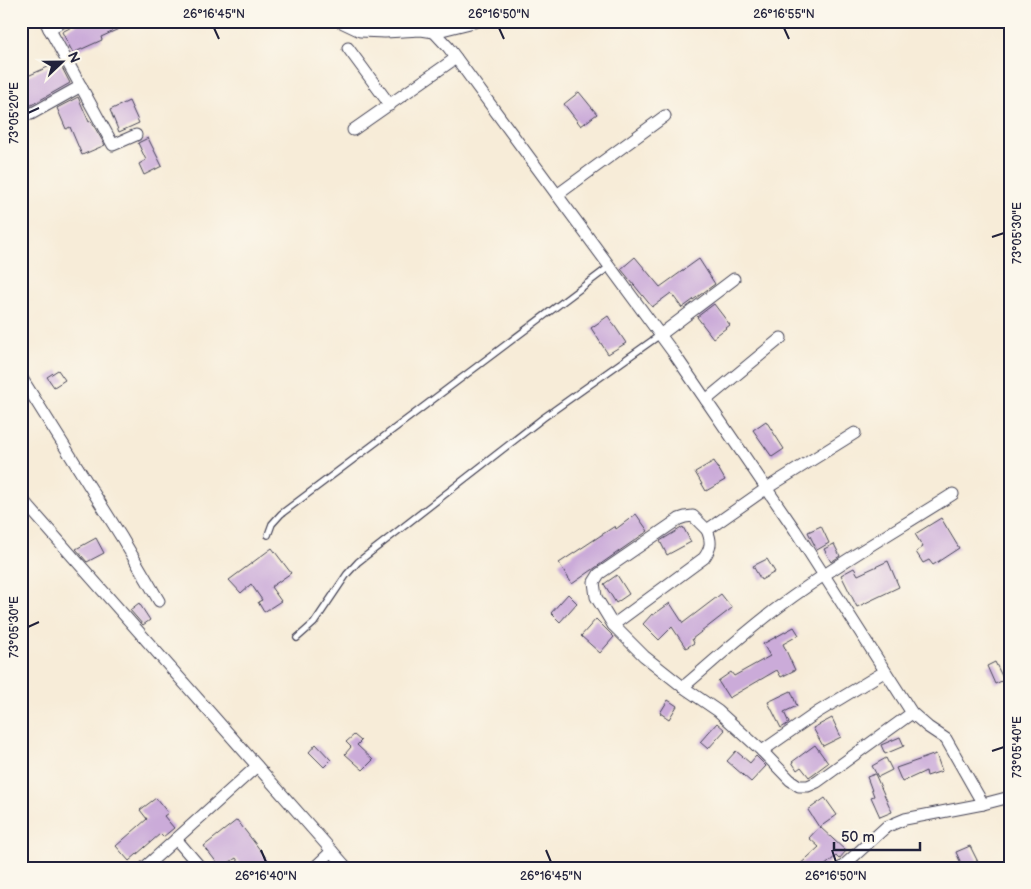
<svg xmlns="http://www.w3.org/2000/svg" width="1031" height="889" font-family="'Balsamiq Sans',sans-serif">
<style>
.building{fill:#cbabd9}
.lines{fill:none;stroke-linecap:round;stroke-linejoin:round}
.lane-casing{stroke:#424053;stroke-width:8}
.street-casing{stroke:#424053;stroke-width:13}
.lane{stroke:#fff;stroke-width:5.5}
.street{stroke:#fff;stroke-width:11}
.ticks{fill:none;stroke:#22223b;stroke-width:2}
.neatline{fill:none;stroke:#22223b;stroke-width:2}
.ticks-label{font-size:12px;text-anchor:middle;fill:#22223b}
</style>
<rect width="100%" height="100%" fill="#fbf7ec"/>
<filter id="ink" filterUnits="userSpaceOnUse"><feTurbulence type="fractalNoise" baseFrequency=".02" numOctaves="2"/><feDisplacementMap in="SourceGraphic" scale="10" xChannelSelector="R" yChannelSelector="G"/><feConvolveMatrix kernelMatrix="1 2 1 2 8 2 1 2 1" color-interpolation-filters="sRGB"/></filter>
<filter id="wash" filterUnits="userSpaceOnUse"><feTurbulence type="fractalNoise" baseFrequency=".0096" numOctaves="4" result="noise"/><feDisplacementMap in="SourceGraphic" scale="20" xChannelSelector="R" yChannelSelector="G"/><feGaussianBlur stdDeviation="1.12" result="paint"/><feColorMatrix in="noise" values="0 0 0 0 0 0 0 0 0 0 0 0 0 0 0 0 0 1.4 0 .05"/><feComposite in="paint" operator="in"/></filter>
<g filter="url(#wash)">
<rect width="100%" height="100%" fill="#f7ecd8"/>
<g id="blocks">
<g class="building">
<polygon points="83,21 136,21 101,37 102,40 73,53 62,32"/>
<polygon points="59,62 70,83 26,108 21,98 21,79"/>
<polygon points="579,92 597,114 581,126 564,104"/>
<polygon points="78,97 89,122 91,121 105,145 82,155 70,127 66,129 57,108"/>
<polygon points="129,101 139,123 119,132 110,110"/>
<polygon points="148,138 162,166 144,175 139,164 146,160 138,143"/>
<polygon points="635,257 660,287 699,259 715,284 682,308 671,293 652,307 621,269"/>
<polygon points="714,304 730,325 713,338 697,317"/>
<polygon points="608,316 626,343 608,354 591,328"/>
<polygon points="58,370 65,380 54,387 47,377"/>
<polygon points="766,421 784,449 772,457 753,430"/>
<polygon points="714,461 725,480 706,491 695,472"/>
<polygon points="636,514 648,531 572,584 559,563 615,526 616,529"/>
<polygon points="941,518 959,548 933,565 929,560 923,563 916,552 923,547 915,534"/>
<polygon points="821,526 829,543 817,550 808,532"/>
<polygon points="683,527 691,542 667,555 660,541"/>
<polygon points="96,538 104,553 87,562 76,549"/>
<polygon points="834,544 840,556 831,562 824,549"/>
<polygon points="272,548 291,573 271,587 281,601 264,612 258,602 262,600 251,584 241,593 229,580"/>
<polygon points="767,559 775,572 761,580 753,566"/>
<polygon points="888,561 899,587 857,607 841,575 854,568 858,575"/>
<polygon points="617,575 629,594 616,603 604,584"/>
<polygon points="568,594 577,603 560,622 551,613"/>
<polygon points="721,594 732,608 692,639 694,643 686,648 672,627 659,640 643,624 652,614 653,615 670,603 683,623"/>
<polygon points="139,603 150,620 143,625 130,610"/>
<polygon points="596,619 614,637 600,653 581,636"/>
<polygon points="794,627 799,635 783,644 795,670 781,677 777,670 729,698 718,681 731,672 734,676 770,656 763,644"/>
<polygon points="995,662 1004,680 995,684 987,666"/>
<polygon points="791,691 797,706 784,712 789,723 781,728 768,702"/>
<polygon points="668,700 677,706 669,719 660,713"/>
<polygon points="832,718 841,737 823,746 813,728"/>
<polygon points="717,723 725,730 708,749 700,742"/>
<polygon points="354,735 361,741 357,745 373,760 363,770 345,754 351,747 346,742"/>
<polygon points="900,737 904,746 885,754 881,745"/>
<polygon points="316,744 331,760 324,767 309,752"/>
<polygon points="815,745 828,763 809,777 801,767 797,770 792,762"/>
<polygon points="736,751 750,763 756,756 766,766 751,782 727,761"/>
<polygon points="936,754 942,771 927,776 926,771 902,782 896,768"/>
<polygon points="886,758 892,770 878,777 872,766"/>
<polygon points="875,774 892,812 880,817 871,797 874,796 867,777"/>
<polygon points="156,798 168,813 164,816 174,828 163,837 160,834 129,861 116,846 147,819 140,810"/>
<polygon points="825,798 837,815 820,827 846,851 839,859 836,856 822,868 796,868 819,847 809,838 819,827 808,810"/>
<polygon points="237,820 274,868 243,868 236,858 221,868 204,846"/>
<polygon points="970,846 981,868 963,868 956,852"/>
</g>
</g>
</g>
<g filter="url(#ink)">
<use href="#blocks" fill-opacity="0" stroke="#424053" stroke-width="1"/>
<g class="lines">
<defs>
<g id="lane">
<polyline points="268,535 272,524 281,514 609,267"/>
<polyline points="297,638 314,623 347,574 358,562 543,418 660,335"/>
</g>
<g id="street">
<polyline points="45,21 113,145 136,135"/>
<polyline points="339,21 360,31 385,32 421,30 434,32 478,21"/>
<polyline points="428,21 434,32 448,47 675,355 795,530 912,713 928,727 946,739 983,804"/>
<polyline points="49,29 64,21"/>
<polyline points="348,48 390,105"/>
<polyline points="31,114 81,86"/>
<polyline points="353,130 456,58"/>
<polyline points="557,195 665,116"/>
<polyline points="660,335 734,279"/>
<polyline points="21,377 122,538 159,601"/>
<polyline points="706,400 781,338"/>
<polyline points="21,498 347,868"/>
<polyline points="707,530 693,516 685,517 679,519 599,574 594,582 596,597 613,625 644,656 683,687 718,711 762,751 790,780 799,786 808,786 817,782 912,713"/>
<path d="M613 625 704 558C711 548 712 542 707 530L767 488 855 433"/>
<path d="M683 687C715 660 746 631 780 606 835 565 895 531 953 494"/>
<polyline points="762,751 818,712 884,672"/>
<polyline points="176,839 201,868"/>
<polyline points="144,868 257,766"/>
<polyline points="314,868 332,851"/>
<polyline points="841,868 886,827 905,819 983,804 1010,797"/>
</g>
</defs>
<use href="#lane" class="lane-casing"/>
<use href="#street" class="street-casing"/>
<use href="#lane" class="lane"/>
<use href="#street" class="street"/>
</g>
</g>
<path class="ticks" d="M214 28 219 39M499 28 504 39M784 28 789 39M28 113 39 108M992 237 1004 233M28 627 39 622M992 751 1004 747M261 850 266 862M546 850 551 862M832 850 836 862"/>
<rect width="1031" height="889" fill="none" stroke="#fbf7ec" stroke-width="55"/>
<g transform="translate(62 62) rotate(68)" stroke="#fbf7ec" stroke-width="4" paint-order="stroke">
<path d="M0-4L9 19L0 12L-9 19Z" fill="#22223b"/>
<text y="-8" font-size="14" font-weight="bold" text-anchor="middle" fill="#22223b">N</text>
</g>
<path d="M834 842v8h86v-8" fill="none" stroke="#22223b" stroke-width="2.5"/>
<text x="841" y="842" font-size="15" fill="#22223b" stroke="#fbf7ec" stroke-width="4" paint-order="stroke">50 m</text>
<rect x="28" y="28" width="976" height="834" class="neatline"/>
<g class="ticks-label">
<text x="214" y="18">26°16'45"N</text>
<text x="499" y="18">26°16'50"N</text>
<text x="784" y="18">26°16'55"N</text>
<text transform="translate(14 113) rotate(-90)" y="4">73°05'20"E</text>
<text transform="translate(1017 233) rotate(-90)" y="4">73°05'30"E</text>
<text transform="translate(14 627) rotate(-90)" y="4">73°05'30"E</text>
<text transform="translate(1017 747) rotate(-90)" y="4">73°05'40"E</text>
<text x="266" y="880">26°16'40"N</text>
<text x="551" y="880">26°16'45"N</text>
<text x="836" y="880">26°16'50"N</text>
</g>
</svg>
